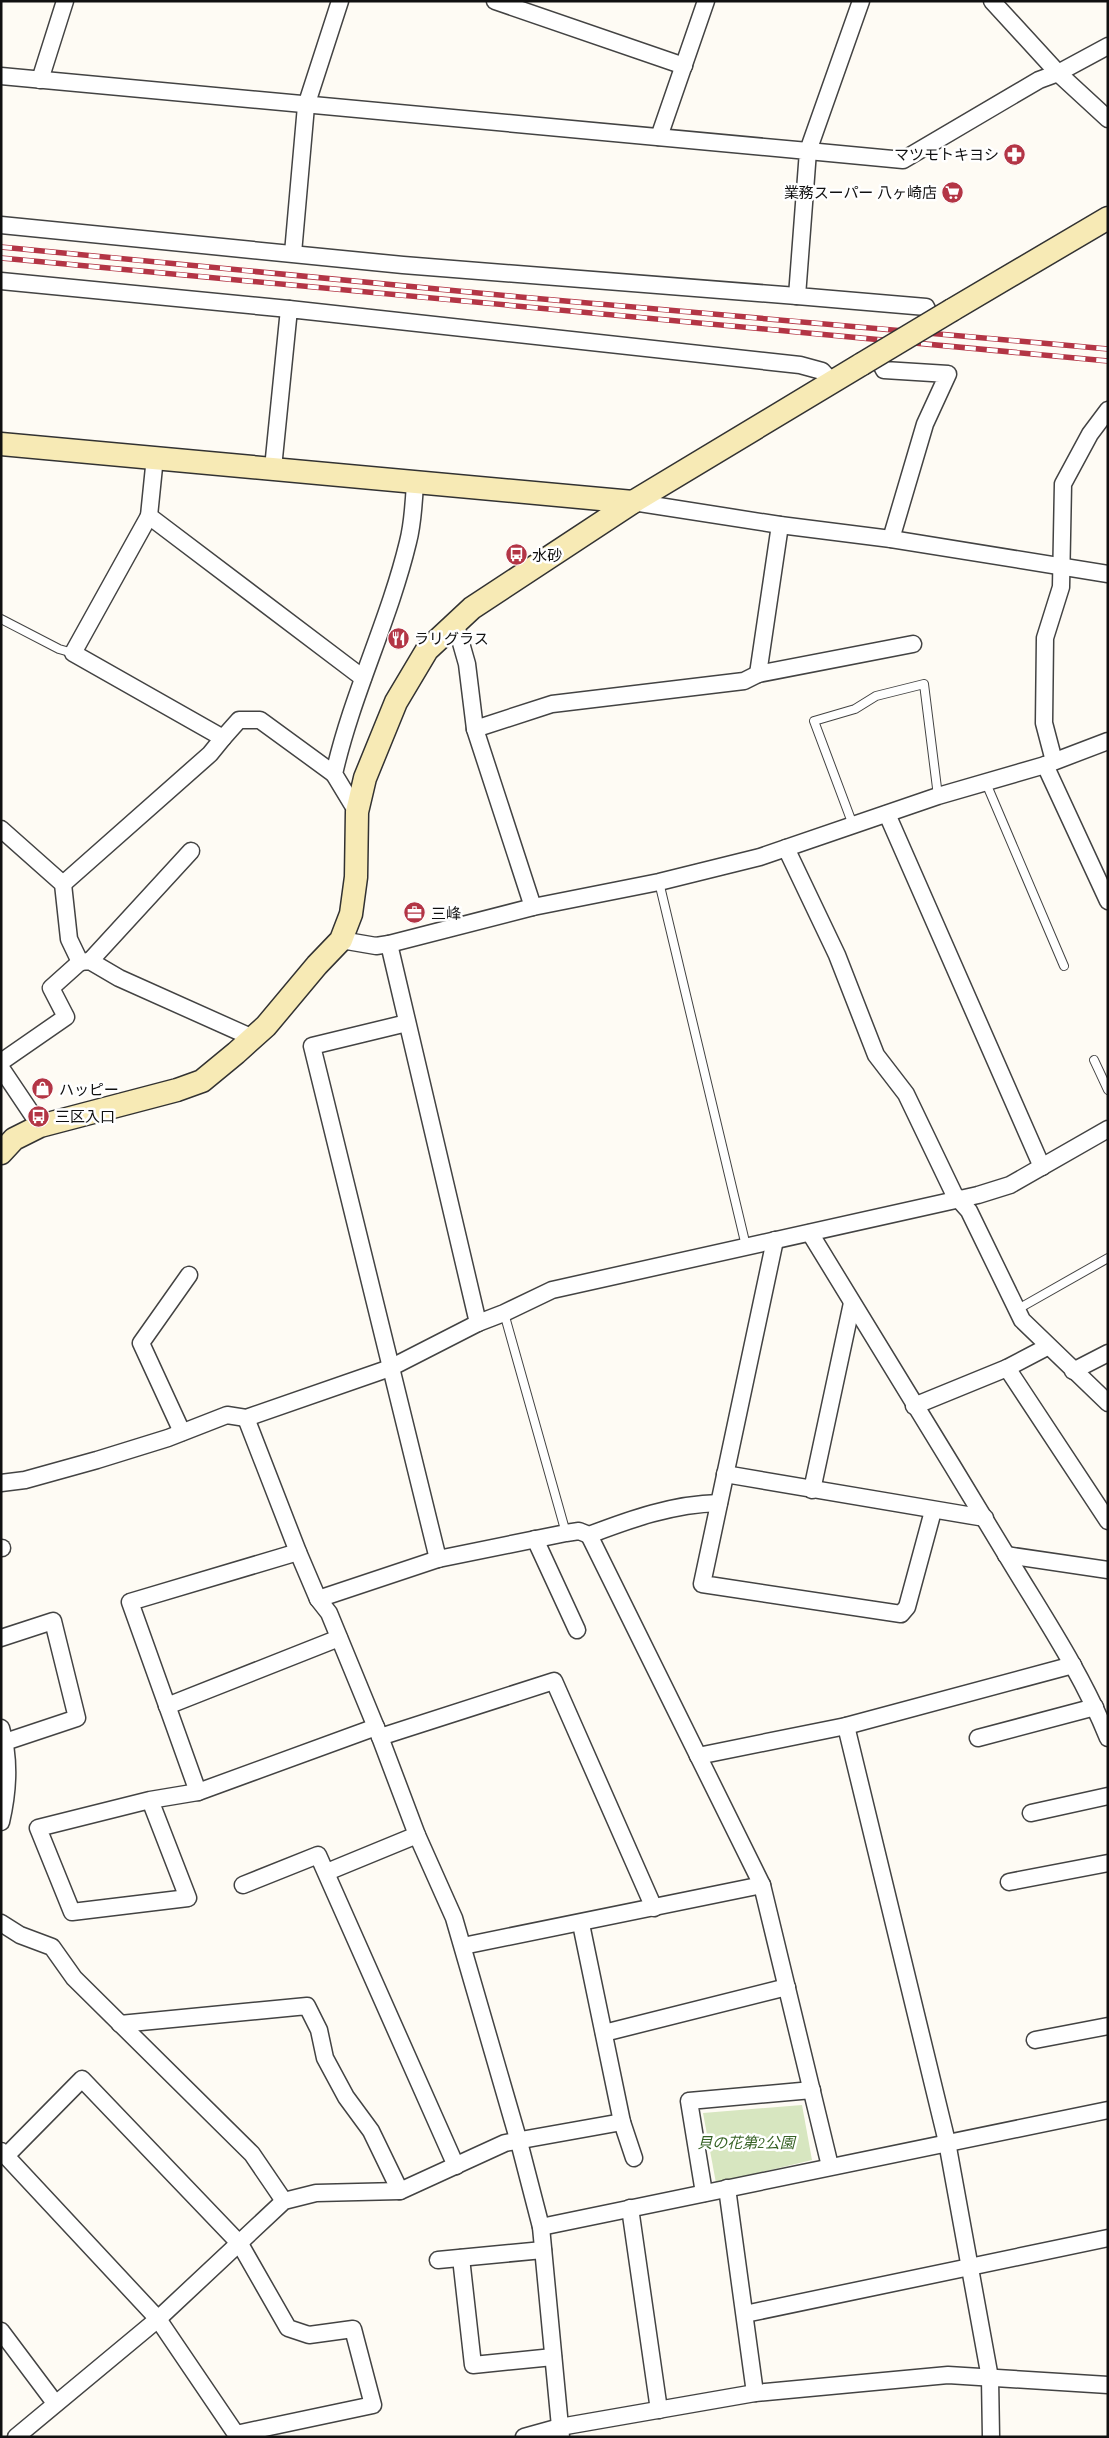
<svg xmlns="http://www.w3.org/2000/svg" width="1109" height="2438" font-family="'Source Serif 4','Noto Sans JP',serif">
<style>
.green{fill:#d7e6c0}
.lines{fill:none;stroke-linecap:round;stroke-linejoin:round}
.lane-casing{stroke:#434343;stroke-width:10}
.street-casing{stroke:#434343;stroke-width:19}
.secondary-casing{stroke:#323232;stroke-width:25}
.lane{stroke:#fff;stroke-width:8}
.street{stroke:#fff;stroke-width:16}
.secondary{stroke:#f7eab5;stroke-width:22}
.rail-casing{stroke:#b33545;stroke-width:5.5}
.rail{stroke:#fff;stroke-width:4;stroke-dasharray:11;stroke-linecap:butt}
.secondary-bridge-casing{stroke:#323232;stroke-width:25;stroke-linecap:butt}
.secondary-bridge{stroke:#f7eab5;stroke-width:22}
.labels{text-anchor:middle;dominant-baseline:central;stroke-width:5;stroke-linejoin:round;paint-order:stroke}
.poi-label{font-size:15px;fill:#101010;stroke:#fff;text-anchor:start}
.park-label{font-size:15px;font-style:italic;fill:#376226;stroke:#fff}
</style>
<rect width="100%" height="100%" fill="#fefbf4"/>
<polygon class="green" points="802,2105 812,2160 716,2183 703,2113"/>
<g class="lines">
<defs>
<g id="lane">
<polyline points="1,619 59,649 73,653"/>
<polyline points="986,783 1064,966"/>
<polyline points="853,825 814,721 855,709 876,696 924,684 938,796"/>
<polyline points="659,882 746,1246"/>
<polyline points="1094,1060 1108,1090"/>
<polyline points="1018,1309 1108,1258"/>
<polyline points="504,1313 566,1533"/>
</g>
<g id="street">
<polyline points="495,1 684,66"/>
<polyline points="861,1 808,151 903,160 1039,80 1058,73 1108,46"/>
<polyline points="992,1 1058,73 1108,119"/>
<polyline points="1,76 808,151 797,296 926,307 933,321"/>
<polyline points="40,80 65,1"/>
<polyline points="659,137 706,1"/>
<polyline points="1,225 403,265 797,296"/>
<polyline points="293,253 306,106 340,1"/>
<polyline points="1,281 289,309"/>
<polyline points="876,355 884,370 948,374 925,424 891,539"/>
<polyline points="155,457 149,516 363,678"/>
<polyline points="273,468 289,309 800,365 822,371 832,382"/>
<polyline points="633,502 780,525 891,539 1108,574"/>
<polyline points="149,516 73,653 223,738 239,720 260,720 334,774"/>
<polyline points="455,622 467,664 475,729 533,907"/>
<polyline points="758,674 780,525"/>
<polyline points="475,729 552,704 744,681 758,674 913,644"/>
<polyline points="1054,761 1044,723 1045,638 1061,587 1063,484 1090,434 1108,410"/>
<polyline points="1045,765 1108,901"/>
<path d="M357 812 334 774C352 694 389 621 408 542 413 523 414 502 415 482"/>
<polyline points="887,814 1042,1167"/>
<polyline points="1,829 63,884 69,939 80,962 90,961 119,978 253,1038"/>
<polyline points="786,848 837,955 876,1055 906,1094 954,1194 969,1211 1022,1320 1108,1403"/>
<polyline points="63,884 210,754 223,738"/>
<polyline points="341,940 376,946 389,944 533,907 659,882 760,857 938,796 1045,765 1108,741"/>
<polyline points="90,961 191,851"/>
<polyline points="407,1023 312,1046 438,1559"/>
<polyline points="1,1062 66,1017 51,988 80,962"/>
<polyline points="1,1068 40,1126"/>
<path d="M810 1233C876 1341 942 1448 1007 1556 1043 1616 1082 1673 1108 1738"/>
<polyline points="775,1240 702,1584 901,1614 907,1607 933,1511"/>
<polyline points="478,1323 504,1313 552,1290 978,1195 1010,1185 1108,1129"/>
<polyline points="1007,1368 1108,1521"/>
<polyline points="1073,1371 1108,1353"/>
<polyline points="914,1406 1007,1368 1047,1347"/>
<polyline points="246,1418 298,1552 318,1599 329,1613 380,1737 417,1835 454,1918 519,2142 541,2227 561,2437"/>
<polyline points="182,1432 141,1343 189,1275"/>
<polyline points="725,1474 985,1518"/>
<polyline points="1,1483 25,1480 97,1460 168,1438 227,1415 246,1418 390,1368 478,1323 389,944"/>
<polyline points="812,1490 852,1303"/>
<polyline points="589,1535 762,1885 830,2166"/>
<polyline points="535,1539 577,1630"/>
<polyline points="1,1548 2,1548"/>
<polyline points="1006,1555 1108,1570"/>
<path d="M318 1599 438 1559 566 1533 579 1531 589 1535C631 1519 673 1504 719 1503"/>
<polyline points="1,1638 53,1621 77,1718 5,1742"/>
<polyline points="167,1706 339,1638"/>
<polyline points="846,1726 947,2142 990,2378 991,2437"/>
<path d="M1 1728C10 1758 8 1792 1 1822"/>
<polyline points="380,1737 554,1681 654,1908"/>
<polyline points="978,1738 1095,1707"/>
<polyline points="698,1756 846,1726 1073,1665"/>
<polyline points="198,1792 130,1602 298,1552"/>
<polyline points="150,1800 188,1898 72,1912 38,1828 150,1800 198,1792 376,1727"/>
<polyline points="1031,1813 1108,1796"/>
<polyline points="327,1872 417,1835"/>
<polyline points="1009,1882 1108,1863"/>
<polyline points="243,1885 318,1855 456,2166"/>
<polyline points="1,1923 20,1935 52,1947 74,1978 252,2154 284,2201"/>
<polyline points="581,1924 622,2122 634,2158"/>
<polyline points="463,1946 762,1885"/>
<polyline points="120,2024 307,2006 319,2030 325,2058 346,2097 371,2131 400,2191"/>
<polyline points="604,2033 787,1987"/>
<polyline points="1035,2040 1108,2026"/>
<polyline points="1,2151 6,2156 158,2319 236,2434 373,2405 353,2329 309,2335 288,2328 240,2244 82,2079 6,2156"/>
<polyline points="727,2188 755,2393"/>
<polyline points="704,2193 689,2101 812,2090"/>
<polyline points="630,2208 659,2410"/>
<polyline points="541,2227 1108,2110"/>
<polyline points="461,2258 473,2365 553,2357"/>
<polyline points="438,2260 543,2250"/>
<polyline points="745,2314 1108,2238"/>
<polyline points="1,2331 55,2403"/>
<polyline points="16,2437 158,2319 284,2201 316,2193 400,2191 505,2143 622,2122"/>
<polyline points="524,2437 560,2427 755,2393 948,2375 1108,2385"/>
</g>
<g id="secondary">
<polyline points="952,310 1108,218"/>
<polyline points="1,444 633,502"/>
<polyline points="1,1153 14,1139 40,1126 177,1090 202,1081 236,1053 266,1026 317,965 341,940 351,914 356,877 357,812 365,778 396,702 427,650 472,608 633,502 862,364"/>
</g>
</defs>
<use href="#lane" class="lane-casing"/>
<use href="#street" class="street-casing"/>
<use href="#secondary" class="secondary-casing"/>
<use href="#lane" class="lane"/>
<use href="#street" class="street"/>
<use href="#secondary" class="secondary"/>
<defs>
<g id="rail">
<polyline points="1,247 520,297 1108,349"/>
<polyline points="1,258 1108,361"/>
</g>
</defs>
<use href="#rail" class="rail-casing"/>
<use href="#rail" class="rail"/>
<defs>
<polyline id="secondary-bridge" points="862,364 952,310"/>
</defs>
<use href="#secondary-bridge" class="secondary-bridge-casing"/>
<use href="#secondary-bridge" class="secondary-bridge"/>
</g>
<defs>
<symbol id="pharmacy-disc" viewBox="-11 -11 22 22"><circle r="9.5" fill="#b33545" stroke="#fff"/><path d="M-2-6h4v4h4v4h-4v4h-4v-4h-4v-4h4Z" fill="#fff"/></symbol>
<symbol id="supermarket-disc" viewBox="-11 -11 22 22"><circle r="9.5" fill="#b33545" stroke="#fff"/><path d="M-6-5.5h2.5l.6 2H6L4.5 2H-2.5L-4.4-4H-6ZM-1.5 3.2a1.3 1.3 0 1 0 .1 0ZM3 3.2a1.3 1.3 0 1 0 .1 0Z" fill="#fff"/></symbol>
<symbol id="bus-disc" viewBox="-11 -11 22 22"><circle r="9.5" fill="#b33545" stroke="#fff"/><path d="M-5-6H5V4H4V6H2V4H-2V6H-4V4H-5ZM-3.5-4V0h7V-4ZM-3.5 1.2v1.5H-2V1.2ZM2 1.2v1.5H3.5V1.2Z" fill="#fff"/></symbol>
<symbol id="restaurant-disc" viewBox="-11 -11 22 22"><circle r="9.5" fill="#b33545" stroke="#fff"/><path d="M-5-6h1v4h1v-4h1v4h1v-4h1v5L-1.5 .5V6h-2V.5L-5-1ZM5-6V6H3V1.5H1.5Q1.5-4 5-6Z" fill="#fff"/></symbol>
<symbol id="office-disc" viewBox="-11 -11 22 22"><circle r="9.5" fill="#b33545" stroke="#fff"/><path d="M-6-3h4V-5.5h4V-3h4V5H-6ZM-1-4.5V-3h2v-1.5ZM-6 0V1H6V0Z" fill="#fff"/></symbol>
<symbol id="shop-disc" viewBox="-11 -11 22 22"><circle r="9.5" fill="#b33545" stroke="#fff"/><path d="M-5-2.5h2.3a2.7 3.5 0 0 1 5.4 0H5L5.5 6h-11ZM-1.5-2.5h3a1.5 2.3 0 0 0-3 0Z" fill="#fff"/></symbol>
</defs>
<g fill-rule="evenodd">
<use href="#pharmacy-disc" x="1002" y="142" width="25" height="25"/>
<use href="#supermarket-disc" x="940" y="180" width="25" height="25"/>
<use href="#bus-disc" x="504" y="542" width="25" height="25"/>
<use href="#restaurant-disc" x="386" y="626" width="25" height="25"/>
<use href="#office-disc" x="402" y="900" width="25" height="25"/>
<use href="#shop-disc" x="30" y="1076" width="25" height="25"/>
<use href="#bus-disc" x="26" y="1104" width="25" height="25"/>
</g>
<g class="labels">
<g class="poi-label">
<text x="999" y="154" text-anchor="end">マツモトキヨシ</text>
<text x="937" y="192" text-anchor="end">業務スーパー 八ヶ崎店</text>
<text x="532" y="555">水砂</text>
<text x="414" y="638">ラリグラス</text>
<text x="431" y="913">三峰</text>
<text x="59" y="1089">ハッピー</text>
<text x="55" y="1116">三区入口</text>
</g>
<g class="park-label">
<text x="746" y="2142">貝の花第2公園</text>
</g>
</g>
<rect width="1109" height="2438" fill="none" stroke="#101010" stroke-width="5"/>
</svg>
